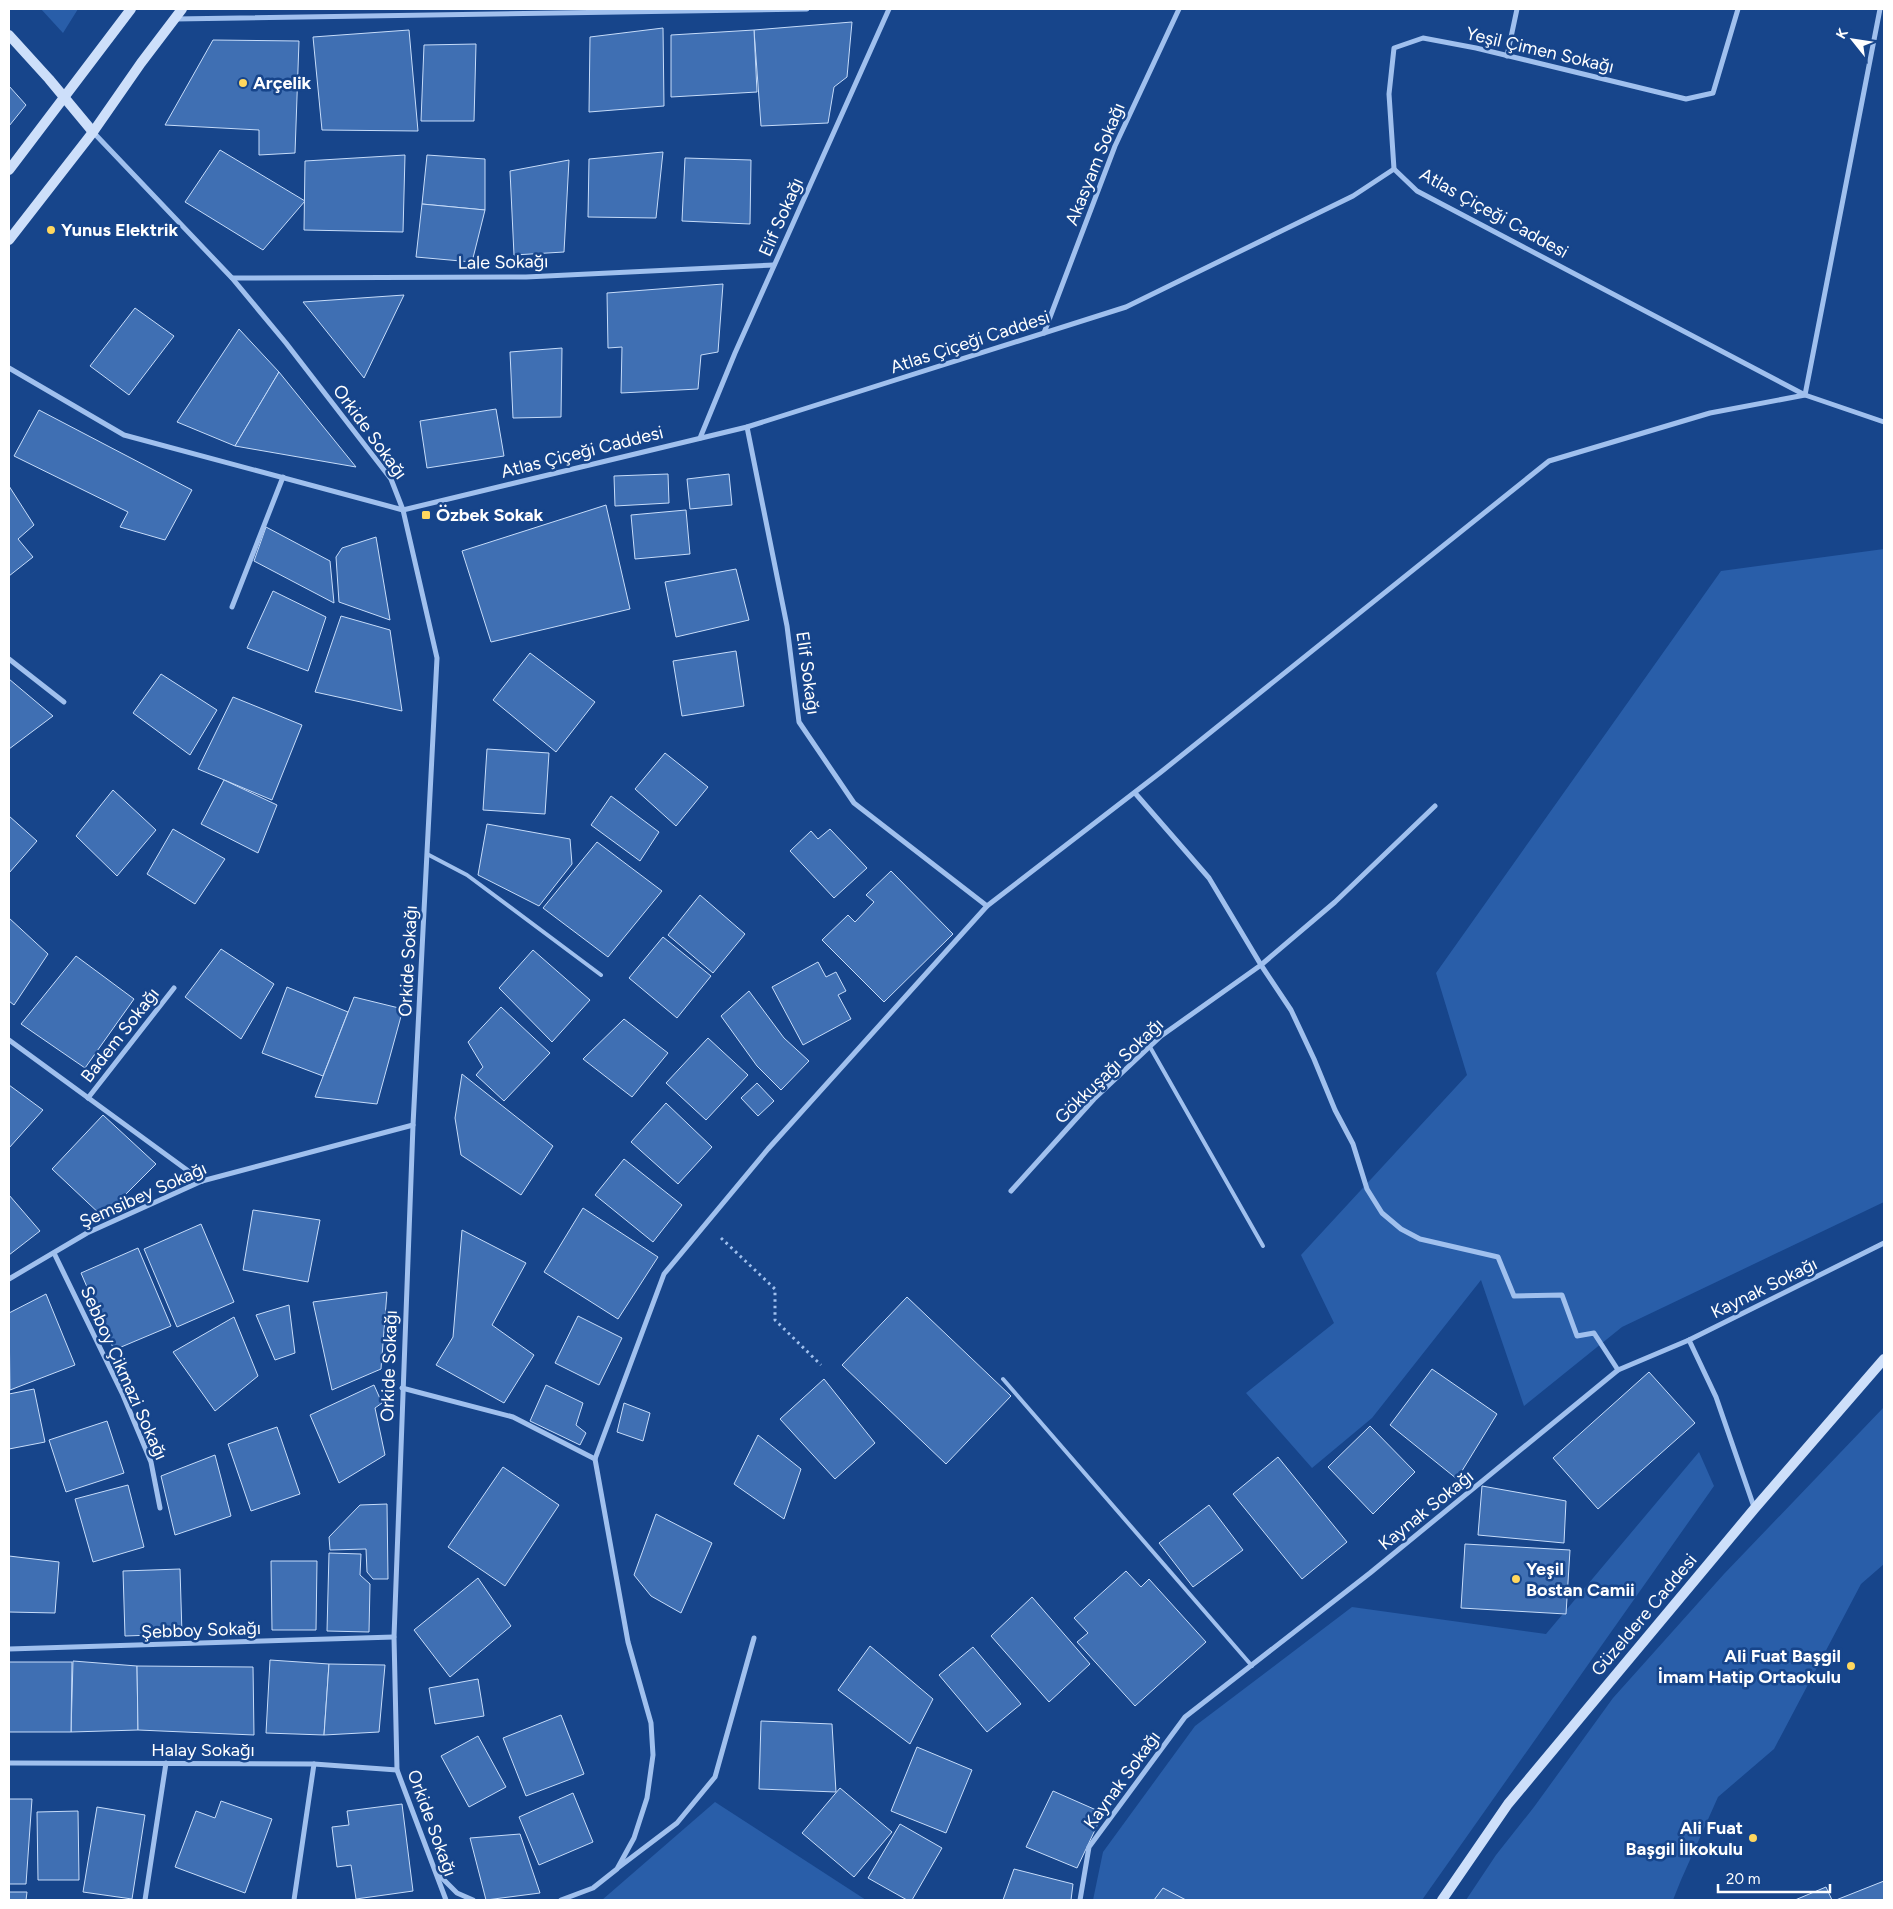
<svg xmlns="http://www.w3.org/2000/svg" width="1893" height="1909" font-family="Figtree,sans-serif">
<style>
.green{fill:#295ea9}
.building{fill:#3f6fb3;stroke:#c6dcfa}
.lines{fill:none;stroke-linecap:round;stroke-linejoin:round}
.path{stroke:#a0c0ee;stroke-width:3;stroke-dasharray:2.5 4;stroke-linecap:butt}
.lane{stroke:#a0c0ee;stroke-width:4}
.street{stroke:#a0c0ee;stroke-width:5}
.secondary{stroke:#cddffa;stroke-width:10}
.poi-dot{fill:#ffd75e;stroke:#17458b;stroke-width:2}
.labels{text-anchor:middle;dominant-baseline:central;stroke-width:5;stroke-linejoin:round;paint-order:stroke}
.street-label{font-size:18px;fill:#fff;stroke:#17458b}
.poi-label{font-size:18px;font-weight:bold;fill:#fff;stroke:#17458b;text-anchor:start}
</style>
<rect width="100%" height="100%" fill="#17458b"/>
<g class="green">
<polygon points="41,9 78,9 63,33"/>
<polygon points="1884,549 1884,1202 1622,1327 1524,1406 1481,1280 1372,1418 1312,1468 1246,1393 1334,1323 1301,1255 1467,1075 1436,973 1721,571"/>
<polygon points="1884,1407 1884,1564 1861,1584 1774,1749 1718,1797 1681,1880 1673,1900 1466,1900 1496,1855 1534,1807 1613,1698 1724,1574"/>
<polygon points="1699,1452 1714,1486 1422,1900 1093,1900 1103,1852 1195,1726 1352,1607 1546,1634"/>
<polygon points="715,1802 866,1900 602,1900"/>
</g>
<g class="building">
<polygon points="852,22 847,77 834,87 828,123 761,126 754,30"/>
<polygon points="663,28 664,106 589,112 590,37"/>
<polygon points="409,30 418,131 322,130 313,37"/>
<polygon points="754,30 757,92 671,97 671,35"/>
<polygon points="213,40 299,41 295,153 259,155 259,130 165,125"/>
<polygon points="476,44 474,121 421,121 424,45"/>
<polygon points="9,86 26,105 9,126"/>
<polygon points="220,150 305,201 263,250 185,202"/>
<polygon points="663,152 656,218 588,217 589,159"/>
<polygon points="405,155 403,232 304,230 305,161"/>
<polygon points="427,155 485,159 485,210 422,204"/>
<polygon points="685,158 751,160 750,224 682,221"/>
<polygon points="569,160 564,252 514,255 510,171"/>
<polygon points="422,204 485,210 472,262 416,257"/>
<polygon points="723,284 718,352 701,355 698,389 621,393 622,347 608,348 607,293"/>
<polygon points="404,295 364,378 303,302"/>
<polygon points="135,308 174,336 129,395 90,366"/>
<polygon points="239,329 279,372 235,446 177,422"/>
<polygon points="562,348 561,417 513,418 510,352"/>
<polygon points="279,372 356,467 235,446"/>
<polygon points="496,409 504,456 427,468 420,421"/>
<polygon points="39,410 192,490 165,540 120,527 128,512 14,456"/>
<polygon points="668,474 669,503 615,506 614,476"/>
<polygon points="729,474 732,505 690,509 687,479"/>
<polygon points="9,486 34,525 18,539 33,557 9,576"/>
<polygon points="606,505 630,609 491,642 462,551"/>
<polygon points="686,510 690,554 635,559 631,515"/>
<polygon points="266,527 330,561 334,603 254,561"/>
<polygon points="376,537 390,620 339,602 336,557 342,548"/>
<polygon points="736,569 749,620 676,637 665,582"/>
<polygon points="273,591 326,617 308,671 247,648"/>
<polygon points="341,616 390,630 402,711 315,692"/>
<polygon points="736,651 744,706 682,716 673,661"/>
<polygon points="530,653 595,702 556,752 493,700"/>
<polygon points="161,674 217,710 190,755 133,713"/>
<polygon points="9,679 53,716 9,749"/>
<polygon points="233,697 302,725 272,800 198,769"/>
<polygon points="487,749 549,753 545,814 483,810"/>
<polygon points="665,753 708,787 676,826 635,789"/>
<polygon points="224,780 277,805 258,853 201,824"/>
<polygon points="113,790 156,830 117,876 76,836"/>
<polygon points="611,796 659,832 640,861 591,825"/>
<polygon points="9,816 37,841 9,873"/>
<polygon points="487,824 570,839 572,864 539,906 478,875"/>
<polygon points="173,829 225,859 195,904 147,874"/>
<polygon points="830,829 867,868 834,898 790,851 811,831 818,839"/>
<polygon points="597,842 662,891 608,957 543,908"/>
<polygon points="891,871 953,934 884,1002 822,940 848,915 855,922 874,902 866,895"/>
<polygon points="700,895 745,934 713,973 668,935"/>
<polygon points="9,918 48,954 14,1005 9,1001"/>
<polygon points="663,937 711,976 677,1018 629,978"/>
<polygon points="221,949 274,984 241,1039 185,997"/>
<polygon points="533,950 590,1000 552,1042 499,988"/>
<polygon points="76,956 134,999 85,1068 21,1024"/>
<polygon points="818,962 826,977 836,972 846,991 838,995 851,1019 803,1045 772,987"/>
<polygon points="287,987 348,1012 323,1076 262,1053"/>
<polygon points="749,991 784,1038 809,1061 781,1090 757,1066 721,1016"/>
<polygon points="354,997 403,1009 377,1104 315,1097"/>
<polygon points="501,1007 550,1053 504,1101 476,1075 483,1067 468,1042"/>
<polygon points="624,1019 668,1053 632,1097 583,1059"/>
<polygon points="708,1038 748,1075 706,1120 666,1083"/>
<polygon points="462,1074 553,1146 521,1195 461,1155 455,1118"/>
<polygon points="757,1083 774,1101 758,1116 741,1098"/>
<polygon points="9,1085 43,1110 9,1148"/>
<polygon points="666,1103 712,1147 678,1184 631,1142"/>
<polygon points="103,1115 156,1164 103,1217 52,1169"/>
<polygon points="624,1159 682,1205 653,1242 595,1195"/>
<polygon points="9,1195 40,1231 9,1255"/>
<polygon points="583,1208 658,1257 618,1319 544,1272"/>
<polygon points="253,1210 320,1220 308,1282 243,1270"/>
<polygon points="201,1224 234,1302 177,1327 144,1249"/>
<polygon points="462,1230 526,1263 492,1325 534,1355 504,1403 436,1365 453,1337"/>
<polygon points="138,1248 171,1326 114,1350 81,1273"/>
<polygon points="387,1292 381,1369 332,1390 313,1302"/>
<polygon points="46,1294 75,1365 10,1390 9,1313"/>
<polygon points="907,1297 1011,1396 946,1464 842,1365"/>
<polygon points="289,1305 295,1353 275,1360 256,1315"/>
<polygon points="578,1316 622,1338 599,1385 555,1363"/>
<polygon points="234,1317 258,1376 215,1411 173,1352"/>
<polygon points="1432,1369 1497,1414 1457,1479 1390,1425"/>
<polygon points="1649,1372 1695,1423 1598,1509 1553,1458"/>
<polygon points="824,1379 875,1443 835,1479 780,1419"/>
<polygon points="374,1385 382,1403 375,1408 385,1455 339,1483 310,1415"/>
<polygon points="546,1385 583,1403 576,1425 586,1433 580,1445 530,1421"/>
<polygon points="34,1389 45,1442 9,1449 9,1394"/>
<polygon points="624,1403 650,1413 643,1441 617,1432"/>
<polygon points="107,1421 124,1473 66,1492 49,1440"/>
<polygon points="1370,1426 1415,1472 1373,1514 1328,1467"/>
<polygon points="277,1427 300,1494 251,1511 228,1444"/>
<polygon points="758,1435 801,1469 784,1519 734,1484"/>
<polygon points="215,1455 231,1516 175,1535 161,1476"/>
<polygon points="1278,1457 1347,1542 1302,1579 1233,1494"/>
<polygon points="503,1467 559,1505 505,1586 448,1547"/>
<polygon points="128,1485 144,1547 93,1562 75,1499"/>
<polygon points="1482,1486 1566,1501 1564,1543 1478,1535"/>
<polygon points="387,1504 388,1579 373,1579 367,1572 366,1549 330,1550 329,1537 360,1505"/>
<polygon points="1209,1505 1243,1550 1193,1587 1159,1543"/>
<polygon points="656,1514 712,1543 681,1613 651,1596 634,1575"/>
<polygon points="1465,1544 1570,1550 1566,1614 1461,1608"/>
<polygon points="329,1553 361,1554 360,1575 370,1584 369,1632 327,1631"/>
<polygon points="9,1556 59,1562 55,1613 9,1612"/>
<polygon points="271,1561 317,1561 316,1630 272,1630"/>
<polygon points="180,1569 182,1634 125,1636 123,1571"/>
<polygon points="1126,1571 1141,1587 1149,1579 1206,1642 1135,1706 1077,1642 1088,1633 1074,1618"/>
<polygon points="478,1578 511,1626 450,1677 414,1630"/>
<polygon points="1032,1597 1090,1664 1049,1702 991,1636"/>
<polygon points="870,1646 933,1699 910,1744 838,1690"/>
<polygon points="973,1647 1021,1704 987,1732 939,1675"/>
<polygon points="270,1660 329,1664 324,1735 266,1733"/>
<polygon points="73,1661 137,1666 138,1730 71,1732"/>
<polygon points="9,1662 72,1662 71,1732 9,1732"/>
<polygon points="329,1664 385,1665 379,1732 324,1735"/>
<polygon points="137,1666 253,1667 254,1735 138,1730"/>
<polygon points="478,1679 484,1716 435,1724 429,1688"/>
<polygon points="561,1715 584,1774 526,1796 503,1738"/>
<polygon points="761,1721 832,1724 836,1792 759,1789"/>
<polygon points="478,1736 506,1787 469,1807 441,1756"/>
<polygon points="917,1747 972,1770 946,1833 891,1811"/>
<polygon points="840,1788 892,1832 854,1877 802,1833"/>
<polygon points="1053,1791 1103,1813 1077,1868 1026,1847"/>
<polygon points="573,1793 593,1842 539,1865 519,1817"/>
<polygon points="9,1799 32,1799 26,1884 9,1884"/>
<polygon points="221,1801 272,1819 245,1893 175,1867 196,1811 215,1818"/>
<polygon points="402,1804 413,1891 356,1899 351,1865 337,1867 332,1827 349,1825 347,1811"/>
<polygon points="97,1807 145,1815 132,1899 83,1892"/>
<polygon points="78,1811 79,1880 38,1880 37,1812"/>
<polygon points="900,1824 942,1848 912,1900 907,1900 868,1878"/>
<polygon points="520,1834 540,1893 486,1900 470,1838"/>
<polygon points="1014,1869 1073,1884 1071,1900 1003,1900"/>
<polygon points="1884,1881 1884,1900 1836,1900"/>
<polygon points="1826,1887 1832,1900 1795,1900"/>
<polygon points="1163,1888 1186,1900 1154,1900"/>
<polygon points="9,1892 27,1892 26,1900 9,1900"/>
</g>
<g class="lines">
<polyline class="path" points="721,1238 775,1289 775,1320 821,1365"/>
<g class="lane">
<polyline points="427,854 467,875 601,975"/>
<polyline points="1150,1047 1263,1246"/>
<polyline points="1003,1379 1252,1666"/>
</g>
<g class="street">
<polyline points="175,19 807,9"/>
<polyline points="1507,56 1517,9"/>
<polyline points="93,132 232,278 286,343 391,479 403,510 437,658 413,1125 394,1637 397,1770 446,1900"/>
<polyline points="1394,169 1389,94 1394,48 1423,38 1476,48 1686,99 1713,93 1738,9"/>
<polyline points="232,278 526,277 774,265"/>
<polyline points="1044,333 1115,146 1179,9"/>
<polyline points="9,368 124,435 403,510 747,427 1126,307 1353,196 1394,169 1417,191 1805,395 1884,422"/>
<polyline points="747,427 787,626 799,722 854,803 987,906"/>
<polyline points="700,438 735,353 889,9"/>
<polyline points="232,607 283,477"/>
<polyline points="9,659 64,702"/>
<polyline points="1435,806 1335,902 1261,965 1291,1010 1314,1059 1335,1110 1353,1144 1367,1189 1382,1213 1401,1229 1420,1239 1498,1257 1514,1296 1562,1295 1577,1336 1594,1333 1618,1370"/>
<polyline points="9,1040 202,1181"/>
<polyline points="88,1098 174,988"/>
<polyline points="1011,1191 1094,1099 1161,1036 1261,965 1209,878 1135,793"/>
<polyline points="54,1253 123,1395 151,1462 160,1508"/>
<polyline points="9,1279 87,1233 202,1181 413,1125"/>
<polyline points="1689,1340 1716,1397 1754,1507"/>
<polyline points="402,1388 513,1417 595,1459"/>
<polyline points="9,1649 394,1637"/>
<polyline points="9,1763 314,1764 397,1770"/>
<polyline points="619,1867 677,1823 715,1777 754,1638"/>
<polyline points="437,1873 457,1893 473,1900"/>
<polyline points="145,1900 166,1763"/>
<polyline points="294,1900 314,1764"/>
<polyline points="561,1900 593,1888 617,1869 634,1838 647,1798 653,1755 651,1723 628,1642 595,1459 664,1274 768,1149 987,906 1161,772 1549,461 1710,413 1805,395 1880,9"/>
<polyline points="1080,1900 1089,1847 1185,1717 1370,1573 1618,1370 1689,1340 1884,1243"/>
</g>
<g class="secondary">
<polyline points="9,35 49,79 93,132"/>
<polyline points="9,170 131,9"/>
<polyline points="9,240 93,132 141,63 182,9"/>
<polyline points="1442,1900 1508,1804 1755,1508 1884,1359"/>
</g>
</g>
<g class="poi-dot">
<circle cx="243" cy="83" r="5"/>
<circle cx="51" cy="230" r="5"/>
<rect x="421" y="510" width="10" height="10" rx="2.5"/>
<circle cx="1516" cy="1579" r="5"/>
<circle cx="1851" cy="1666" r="5"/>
<circle cx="1753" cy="1838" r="5"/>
</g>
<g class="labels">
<g class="street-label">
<text transform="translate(1540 50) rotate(13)">Yeşil Çimen Sokağı</text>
<text transform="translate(1095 164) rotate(-68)">Akasyam Sokağı</text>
<text transform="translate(1494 213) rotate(29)">Atlas Çiçeği Caddesi</text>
<text transform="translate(781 217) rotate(-66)">Elif Sokağı</text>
<text transform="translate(503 262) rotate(-1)">Lale Sokağı</text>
<text transform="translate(970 342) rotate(-18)">Atlas Çiçeği Caddesi</text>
<text transform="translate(370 432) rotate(54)">Orkide Sokağı</text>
<text transform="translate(582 452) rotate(-14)">Atlas Çiçeği Caddesi</text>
<text transform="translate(808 673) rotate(82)">Elif Sokağı</text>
<text transform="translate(408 961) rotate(-87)">Orkide Sokağı</text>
<text transform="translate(120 1035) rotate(-52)">Badem Sokağı</text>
<text transform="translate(1109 1071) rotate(-44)">Gökkuşağı Sokağı</text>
<text transform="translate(143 1195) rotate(-24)">Şemsibey Sokağı</text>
<text transform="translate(1764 1288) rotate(-26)">Kaynak Sokağı</text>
<text transform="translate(389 1366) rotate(-88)">Orkide Sokağı</text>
<text transform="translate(124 1373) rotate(66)">Sebboy Çikmazi Sokağı</text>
<text transform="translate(1426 1510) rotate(-39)">Kaynak Sokağı</text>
<text transform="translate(1644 1615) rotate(-50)">Güzeldere Caddesi</text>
<text transform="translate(201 1630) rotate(-2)">Şebboy Sokağı</text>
<text x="203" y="1750">Halay Sokağı</text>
<text transform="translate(1122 1780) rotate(-54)">Kaynak Sokağı</text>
<text transform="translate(432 1823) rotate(70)">Orkide Sokağı</text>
</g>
<g class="poi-label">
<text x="253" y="83">Arçelik</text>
<text x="61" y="230">Yunus Elektrik</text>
<text x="436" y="515">Özbek Sokak</text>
<text x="1526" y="1569">Yeşil<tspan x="1526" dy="21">Bostan Camii</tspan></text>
<text x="1841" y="1656" text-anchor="end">Ali Fuat Başgil<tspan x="1841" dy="21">İmam Hatip Ortaokulu</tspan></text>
<text x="1743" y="1828" text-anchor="end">Ali Fuat<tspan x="1743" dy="21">Başgil İlkokulu</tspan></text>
</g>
</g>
<rect width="1893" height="1909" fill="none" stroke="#ffffff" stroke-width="20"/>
<g transform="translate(1853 40) rotate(300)" stroke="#17458b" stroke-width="4" paint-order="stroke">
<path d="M0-4L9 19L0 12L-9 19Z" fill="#ffffff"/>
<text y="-8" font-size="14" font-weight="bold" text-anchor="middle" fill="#ffffff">K</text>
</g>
<path d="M1718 1884v8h112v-8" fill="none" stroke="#ffffff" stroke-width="2.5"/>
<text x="1726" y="1884" font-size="15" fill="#ffffff" stroke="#17458b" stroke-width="4" paint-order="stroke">20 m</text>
</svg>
